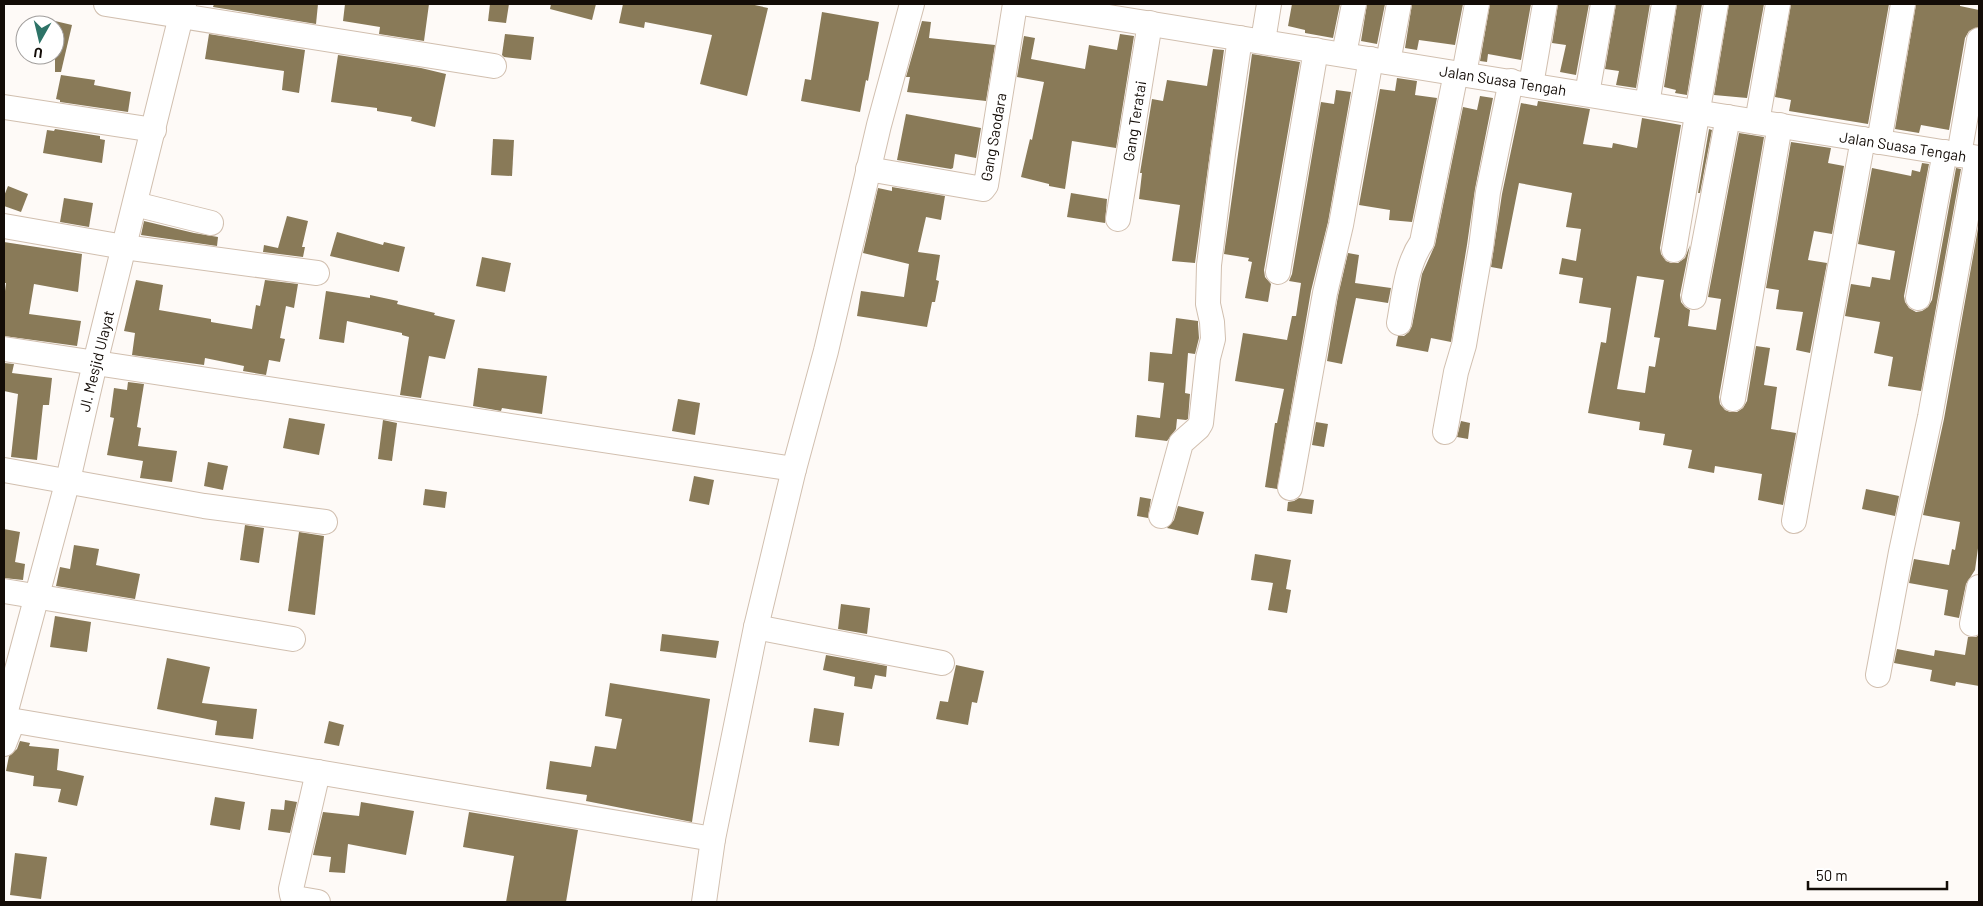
<svg xmlns="http://www.w3.org/2000/svg" width="1983" height="906" font-family="Barlow,sans-serif">
<style>
.building{fill:#897a58;fill-rule:evenodd}
.lines{fill:none;stroke-linecap:round;stroke-linejoin:round}
.minor-casing{stroke:#d1bfaf;stroke-width:26}
.minor{stroke:#fff;stroke-width:24}
.labels{text-anchor:middle;dominant-baseline:central;stroke-width:5;stroke-linejoin:round;paint-order:stroke}
.street-label{font-size:15px;fill:#130c07;stroke:#fff}
</style>
<rect width="100%" height="100%" fill="#fefaf7"/>
<g class="building">
<polygon points="214,4 318,4 316,24 213,7"/>
<polygon points="345,4 429,4 424,41 379,34 380,27 343,21"/>
<polygon points="490,4 509,4 506,23 488,21"/>
<polygon points="551,4 596,4 592,20 550,9"/>
<polygon points="623,4 750,4 768,8 747,96 700,84 712,35 645,22 644,28 619,23"/>
<polygon points="1292,4 1340,4 1333,38 1305,33 1305,30 1288,26"/>
<polygon points="1367,4 1385,4 1377,44 1361,41"/>
<polygon points="1412,4 1463,4 1455,45 1419,40 1417,50 1405,48"/>
<polygon points="1490,4 1531,4 1521,60 1488,54 1487,62 1480,61"/>
<polygon points="1558,4 1589,4 1576,75 1560,72 1566,45 1552,43"/>
<polygon points="1616,4 1650,4 1636,88 1616,85 1619,71 1605,69"/>
<polygon points="1677,4 1702,4 1687,95 1675,93 1676,90 1664,87"/>
<polygon points="1729,4 1764,4 1747,98 1714,95"/>
<polygon points="1791,4 1889,4 1868,124 1789,111 1791,100 1775,97"/>
<polygon points="1916,4 1960,4 1960,6 1979,10 1979,27 1969,31 1965,38 1949,130 1921,125 1919,133 1895,129"/>
<polygon points="822,12 879,22 868,81 866,80 860,112 801,101 805,79 811,80"/>
<polygon points="55,21 72,25 61,72 55,72"/>
<polygon points="922,21 931,22 929,38 995,45 986,101 907,92 910,77 906,77"/>
<polygon points="209,34 305,50 299,93 282,90 284,71 205,59"/>
<polygon points="505,34 534,37 531,60 504,57 502,55"/>
<polygon points="1120,34 1134,36 1116,148 1072,141 1065,189 1049,186 1049,184 1021,177 1030,139 1032,140 1044,82 1017,77 1024,36 1035,38 1031,59 1085,69 1089,45 1117,50"/>
<polygon points="1213,49 1224,50 1195,263 1172,261 1180,205 1139,199 1142,173 1140,173 1152,99 1163,101 1167,80 1207,86"/>
<polygon points="1252,54 1300,62 1264,270 1265,277 1271,284 1268,302 1245,298 1252,262 1248,261 1249,258 1224,254"/>
<polygon points="338,55 421,68 446,74 435,127 411,121 412,117 377,111 377,108 331,102"/>
<polygon points="61,75 95,80 94,85 131,92 128,112 60,102 60,100 56,99"/>
<polygon points="1397,78 1417,81 1415,95 1437,98 1412,222 1389,220 1390,210 1359,205 1380,89 1395,91"/>
<polygon points="1336,90 1351,92 1328,222 1311,291 1277,489 1265,487 1275,423 1277,423 1284,389 1235,381 1243,333 1287,340 1292,316 1296,316 1301,283 1289,281 1292,274 1321,102 1334,104"/>
<polygon points="1480,96 1493,98 1475,189 1467,245 1451,342 1431,338 1428,352 1396,346 1398,336 1404,336 1409,332 1412,326 1422,274 1435,245 1463,107 1477,110"/>
<path d="M1538 101 1590 109 1583 144 1612 148 1613 143 1637 148 1642 118 1681 125 1660 248 1661 254 1666 261 1671 263H1678L1685 258 1690 245 1680 295 1681 302 1685 307 1690 310 1688 326 1716 330 1721 299 1708 297 1739 133 1764 137 1719 397 1720 404 1725 410 1730 412H1737L1743 408 1747 401 1756 346 1770 348 1764 385 1777 387 1771 429 1796 433 1783 505 1758 500 1762 474 1715 466 1714 473 1688 468 1692 450 1663 445 1665 434 1639 430 1640 422 1588 413 1601 342 1606 343 1611 308 1579 303 1583 278 1559 274 1562 258 1576 261 1581 229 1566 227 1572 193 1519 183 1502 269 1491 267 1502 194 1521 103 1537 106ZM1637 276 1664 280 1654 337 1660 338 1655 367 1649 366 1645 393 1617 389Z"/>
<polygon points="906,114 981,128 976,158 955,154 953,168 951,169 897,160"/>
<polygon points="55,129 100,136 100,139 105,140 102,163 43,153 47,130 54,131"/>
<polygon points="1709,129 1712,130 1700,193 1698,193"/>
<polygon points="493,139 514,140 512,176 491,175"/>
<polygon points="1791,142 1831,148 1828,163 1844,166 1832,234 1814,231 1808,260 1827,263 1810,353 1796,350 1803,312 1776,309 1779,290 1766,288"/>
<polygon points="1922,163 1929,164 1904,296 1905,302 1909,308 1916,312 1922,311 1928,307 1932,300 1956,168 1961,169 1921,391 1888,386 1893,357 1874,353 1880,322 1845,316 1851,284 1870,287 1872,277 1890,280 1895,251 1858,244 1872,168 1911,176 1912,170 1920,172"/>
<polygon points="8,186 28,194 21,212 4,206 4,196"/>
<polygon points="892,187 945,196 941,220 926,217 918,252 940,255 936,280 939,281 935,302 932,302 927,327 857,316 861,291 904,297 909,264 863,253 878,188 892,191"/>
<polygon points="1071,193 1107,199 1105,223 1067,217"/>
<polygon points="64,198 93,203 89,227 60,222"/>
<polygon points="287,216 308,221 302,247 305,247 303,257 263,252 264,245 278,248"/>
<polygon points="144,221 194,233 218,237 217,246 141,235"/>
<polygon points="1979,223 1979,541 1975,570 1966,584 1959,618 1944,615 1948,590 1909,583 1914,559 1949,565 1952,549 1955,550 1960,522 1923,515 1944,419"/>
<polygon points="337,232 383,245 384,242 405,247 399,272 330,256"/>
<polygon points="4,242 82,254 78,292 34,284 29,314 81,321 77,346 4,336 4,299 6,283 4,283"/>
<polygon points="1348,253 1359,255 1355,283 1391,288 1388,303 1356,298 1342,364 1327,361 1338,296"/>
<polygon points="482,257 511,263 505,292 476,286"/>
<polygon points="136,280 163,285 159,310 211,319 211,322 252,329 256,305 260,306 265,280 298,284 294,308 286,306 280,338 285,339 280,362 269,360 266,375 243,371 244,366 205,358 204,365 132,355 135,333 124,331"/>
<polygon points="326,291 370,298 370,295 398,301 397,304 435,313 434,315 455,320 445,359 429,356 421,398 400,395 409,337 402,335 402,333 347,321 344,343 319,339"/>
<polygon points="1176,318 1198,321 1198,324 1199,338 1195,354 1188,353 1185,393 1190,394 1188,419 1186,420 1177,419 1176,429 1167,441 1135,437 1137,415 1160,418 1164,383 1148,381 1150,352 1172,354"/>
<polygon points="4,363 14,364 12,373 52,378 49,405 43,405 37,460 11,457 18,394 4,391"/>
<polygon points="478,368 547,376 542,414 502,408 501,411 473,406"/>
<polygon points="128,382 144,384 137,427 141,428 138,446 177,451 172,482 140,478 143,461 107,455 114,418 110,417 114,388 127,390"/>
<polygon points="678,399 700,403 695,435 672,431"/>
<polygon points="289,418 325,424 319,455 283,448"/>
<polygon points="383,420 397,423 392,461 378,459"/>
<polygon points="1461,421 1470,423 1468,439 1457,437"/>
<polygon points="1316,422 1328,424 1324,447 1312,445"/>
<polygon points="208,462 228,466 223,490 204,486"/>
<polygon points="694,476 714,480 709,505 689,501"/>
<polygon points="425,489 447,492 445,508 423,505"/>
<polygon points="1866,489 1899,496 1895,516 1862,509"/>
<polygon points="1140,497 1151,499 1148,518 1137,516"/>
<polygon points="1299,498 1314,500 1312,514 1287,511 1288,502 1294,501"/>
<polygon points="1178,506 1204,512 1198,535 1167,528 1174,520"/>
<polygon points="245,525 264,528 259,563 240,560"/>
<polygon points="4,529 20,532 15,562 25,564 23,580 4,578"/>
<polygon points="299,532 324,536 315,615 288,611"/>
<polygon points="74,545 99,549 96,565 140,574 135,599 56,586 60,567 70,569"/>
<polygon points="1255,554 1291,560 1286,589 1291,590 1287,613 1268,610 1273,583 1251,580"/>
<polygon points="841,604 870,608 867,634 838,629"/>
<polygon points="55,616 91,622 87,652 50,647"/>
<polygon points="662,634 719,641 716,658 660,651"/>
<polygon points="1979,635 1979,686 1956,682 1955,686 1930,681 1932,670 1894,663 1897,649 1934,656 1935,650 1965,655 1968,637 1976,637"/>
<polygon points="826,655 887,666 886,677 875,675 872,689 854,686 855,677 823,670"/>
<polygon points="167,658 210,667 202,703 257,709 253,739 215,735 217,721 157,709"/>
<polygon points="956,665 984,671 977,703 972,702 968,725 936,719 940,701 948,702"/>
<polygon points="610,683 710,699 692,822 586,801 587,795 546,789 550,761 591,767 595,746 616,749 622,719 605,716"/>
<polygon points="814,708 844,713 839,746 809,742"/>
<polygon points="329,721 344,725 339,746 324,743"/>
<polygon points="20,741 30,743 29,746 59,749 57,770 84,776 77,806 58,802 61,789 33,786 34,776 6,771 9,756 17,749"/>
<polygon points="215,797 245,802 240,830 210,825"/>
<polygon points="285,800 297,802 290,833 268,830 271,809 284,810"/>
<polygon points="361,802 414,811 406,855 348,844 345,873 329,872 331,857 313,855 323,812 359,816"/>
<polygon points="469,812 578,830 566,902 506,902 514,856 463,847"/>
<polygon points="15,853 47,857 41,899 10,895"/>
</g>
<g class="lines">
<defs>
<g id="minor">
<polyline points="106,4 494,66"/>
<polyline points="1028,4 1979,158"/>
<polyline points="1263,41 1269,4"/>
<polyline points="1344,54 1354,4"/>
<polyline points="1388,62 1399,4"/>
<polyline points="1464,74 1477,4"/>
<polyline points="1531,85 1545,4"/>
<polyline points="1587,94 1603,4"/>
<polyline points="1647,104 1664,4"/>
<polyline points="4,107 154,130"/>
<polyline points="1757,122 1778,4"/>
<polyline points="1879,142 1903,4"/>
<polyline points="1959,155 1979,40"/>
<polyline points="868,169 983,189 986,185 1015,4"/>
<polyline points="135,204 211,223"/>
<polyline points="1118,219 1150,23"/>
<polyline points="4,226 124,247 317,273"/>
<polyline points="1674,250 1716,4"/>
<polyline points="1278,272 1316,50"/>
<polyline points="1694,297 1728,117"/>
<polyline points="1918,298 1945,152"/>
<path d="M1399 323C1404 296 1406 265 1422 242L1456 73"/>
<polyline points="4,349 794,469"/>
<polyline points="1733,399 1780,125"/>
<polyline points="1445,432 1456,372 1464,345 1470,310 1481,247 1488,192 1511,81"/>
<polyline points="4,470 204,506 325,522"/>
<polyline points="1290,488 1325,293 1341,225 1371,59"/>
<polyline points="1161,516 1181,443 1198,428 1201,423 1208,358 1213,339 1212,322 1208,304 1209,265 1223,154 1240,38"/>
<polyline points="1794,521 1863,139"/>
<polyline points="4,591 293,639"/>
<polyline points="1972,624 1979,587"/>
<polyline points="756,627 942,663"/>
<polyline points="1878,675 1901,552 1930,417 1977,158"/>
<polyline points="4,718 68,480 95,363 184,4"/>
<polyline points="4,719 713,839"/>
<polyline points="4,744 13,721"/>
<polyline points="318,902 295,898 292,895 291,889 318,772"/>
<polyline points="704,902 713,839 756,627 794,469 826,351 879,125 912,4"/>
</g>
</defs>
<use href="#minor" class="minor-casing"/>
<use href="#minor" class="minor"/>
</g>
<g class="labels">
<g class="street-label">
<text transform="translate(1503 80) rotate(9)">Jalan Suasa Tengah</text>
<text transform="translate(1134 121) rotate(-81)">Gang Teratai</text>
<text transform="translate(993 137) rotate(-80)">Gang Saodara</text>
<text transform="translate(1903 146) rotate(9)">Jalan Suasa Tengah</text>
<text transform="translate(96 361) rotate(-76)">Jl. Mesjid Ulayat</text>
</g>
</g>
<rect width="1983" height="906" fill="none" stroke="#130c07" stroke-width="10"/>
<g transform="translate(40 40) rotate(188)"><circle r="24" fill="#ffffff" stroke="#a19e9c"/>
<path d="M0-4L9 19L0 12L-9 19Z" fill="#2d7367"/>
<text y="-8" font-size="14" font-weight="bold" text-anchor="middle" fill="#130c07">U</text>
</g>
<path d="M1808 881v8h139v-8" fill="none" stroke="#130c07" stroke-width="2.5"/>
<text x="1816" y="881" font-size="15" fill="#130c07" stroke="#ffffff" stroke-width="4" paint-order="stroke">50 m</text>
</svg>
